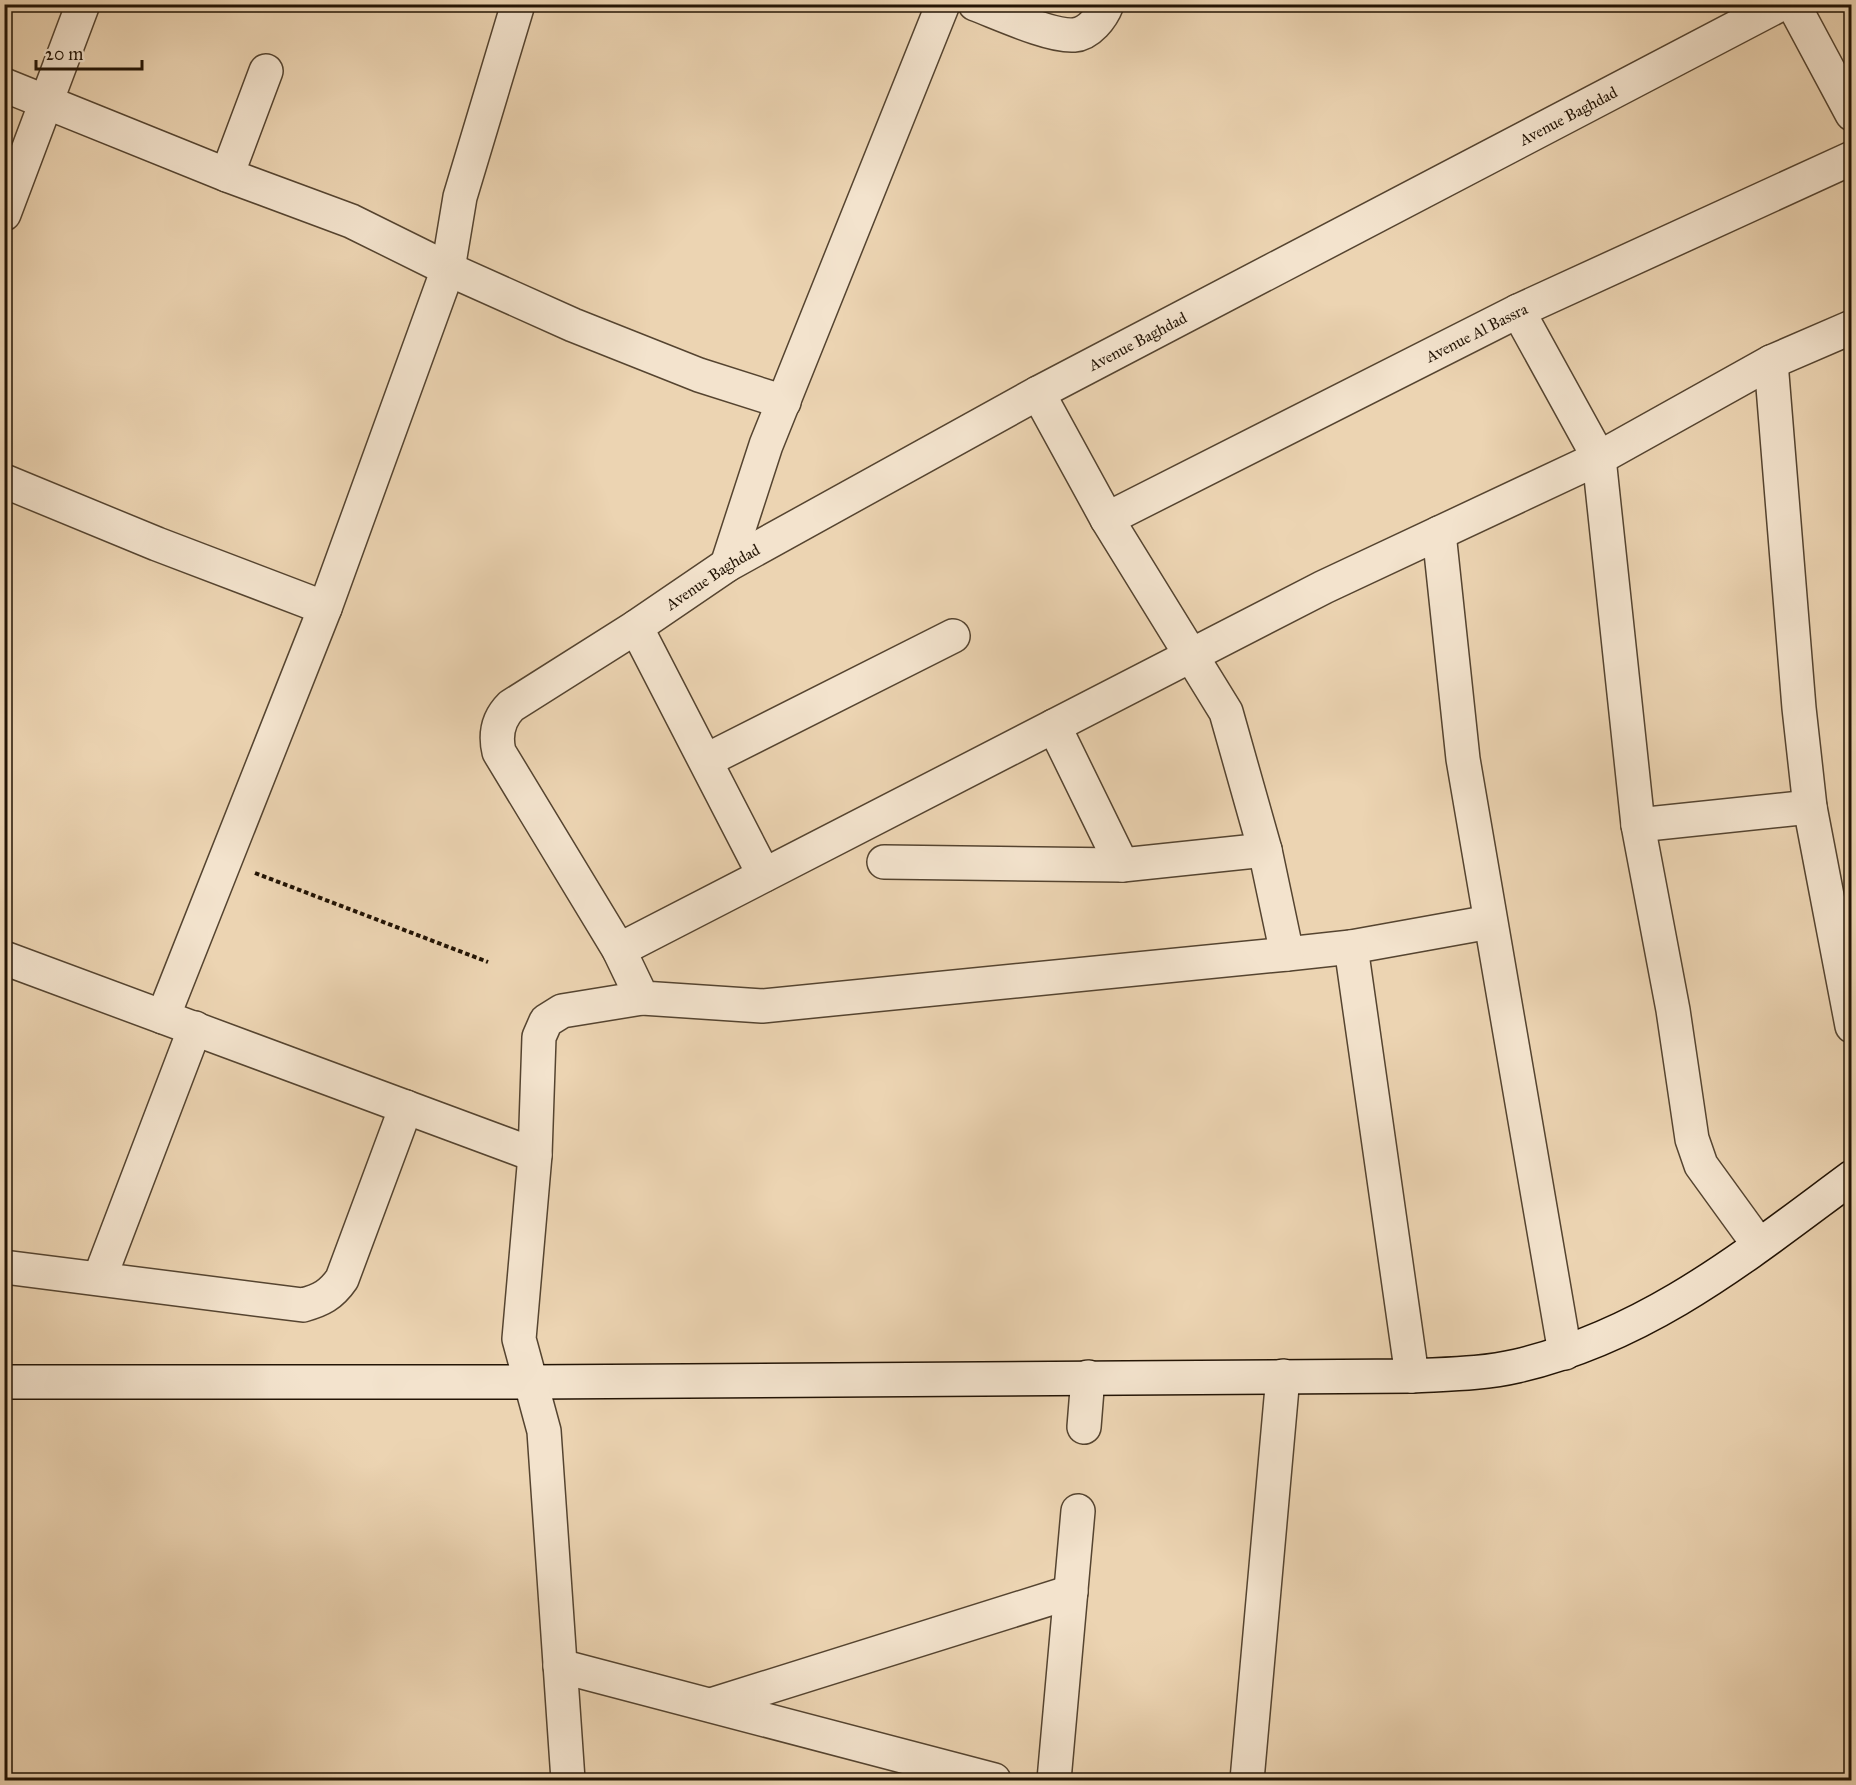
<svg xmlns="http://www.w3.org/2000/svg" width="1856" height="1785" font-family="'IM FELL Great Primer',serif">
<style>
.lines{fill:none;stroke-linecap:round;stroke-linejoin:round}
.street-casing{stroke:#554430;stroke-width:36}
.secondary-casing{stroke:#231405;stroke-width:36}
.path{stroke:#231405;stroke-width:4;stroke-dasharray:4.5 3;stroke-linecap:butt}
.street{stroke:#f3e3cd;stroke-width:33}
.secondary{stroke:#f3e3cd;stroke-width:33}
.labels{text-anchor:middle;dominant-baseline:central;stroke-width:5;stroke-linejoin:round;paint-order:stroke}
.street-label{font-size:16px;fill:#231405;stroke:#f3e3cd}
</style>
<rect width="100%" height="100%" fill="#ecd4b2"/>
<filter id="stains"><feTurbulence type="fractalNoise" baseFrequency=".00333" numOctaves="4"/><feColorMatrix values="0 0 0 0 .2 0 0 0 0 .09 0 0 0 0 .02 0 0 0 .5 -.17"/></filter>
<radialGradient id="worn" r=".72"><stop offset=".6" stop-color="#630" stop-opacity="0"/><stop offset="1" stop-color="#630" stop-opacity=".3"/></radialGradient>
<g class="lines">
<defs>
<g id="street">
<path d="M975 4C999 13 1051 37 1074 35 1089 34 1102 17 1107 4"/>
<polyline points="1793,4 1852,114"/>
<polyline points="4,85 227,175 351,221 448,269 573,325 699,375 784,402"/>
<polyline points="227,175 266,71"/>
<polyline points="4,214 83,4"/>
<polyline points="1518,311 1599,458 1638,825 1673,1010 1692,1139 1701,1165 1759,1245"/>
<polyline points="1771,362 1799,708 1810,807 1852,1026"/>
<polyline points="1038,393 1107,519 1226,712 1265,850 1287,954 1351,947 1490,922"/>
<polyline points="4,481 157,544 325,608"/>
<path id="s1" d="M1107 519 1518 311 1852 158"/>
<polyline points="1439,533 1463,759 1565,1353"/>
<polyline points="727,565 766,445 943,4"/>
<polyline points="636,627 764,875"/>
<polyline points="1054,726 1122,865"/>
<polyline points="707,760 953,636"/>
<polyline points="1638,825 1810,807"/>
<polyline points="884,862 1122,865 1265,850"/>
<polyline points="1351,947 1412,1376"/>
<polyline points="619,950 1324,587 1599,458 1771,362 1852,327"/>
<path id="s2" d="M1287 954 762 1006 642 998 619 950 499 752C495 735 498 719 511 706L636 627 727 565 1038 393 1781 4"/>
<polyline points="4,958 535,1155"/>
<polyline points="163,1017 325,608 448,269 460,197 518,4"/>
<path d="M4 1267 303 1305C321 1300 331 1295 342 1279L406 1107"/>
<polyline points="100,1277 195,1028"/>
<polyline points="1084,1427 1088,1377"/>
<polyline points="560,1666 994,1780"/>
<polyline points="711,1705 1071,1592"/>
<polyline points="568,1780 544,1431 519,1339 535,1155 539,1037 546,1021 562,1011 642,998"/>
<polyline points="1054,1780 1078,1511"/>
<polyline points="1247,1780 1283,1376"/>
</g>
<path id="secondary" d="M4 1382H530L1412 1376C1447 1374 1483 1374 1517 1366 1649 1335 1745 1256 1852 1177"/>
</defs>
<use href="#street" class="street-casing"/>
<use href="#secondary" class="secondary-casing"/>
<polyline class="path" points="255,873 488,962"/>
<use href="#street" class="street"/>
<use href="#secondary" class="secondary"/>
</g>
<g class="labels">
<g class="street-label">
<text stroke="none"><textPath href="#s2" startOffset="2194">Avenue Baghdad</textPath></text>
<text stroke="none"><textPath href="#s1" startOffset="414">Avenue Al Bassra</textPath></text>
<text stroke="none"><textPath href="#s2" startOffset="1708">Avenue Baghdad</textPath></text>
<text stroke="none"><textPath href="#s2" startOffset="1222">Avenue Baghdad</textPath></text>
</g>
</g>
<rect width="1856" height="1785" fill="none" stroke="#ecd4b2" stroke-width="24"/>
<rect x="6" y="6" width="1844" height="1773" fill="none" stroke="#231405" stroke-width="3"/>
<rect x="12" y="12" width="1832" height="1761" fill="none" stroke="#231405" stroke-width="1.5"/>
<path d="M36 60v9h106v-9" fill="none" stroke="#231405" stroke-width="3"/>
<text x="45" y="60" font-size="18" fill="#231405" stroke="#f3e3cd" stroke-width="4.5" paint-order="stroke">20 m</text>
<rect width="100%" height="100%" filter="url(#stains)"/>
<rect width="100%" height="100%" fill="url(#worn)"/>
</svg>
